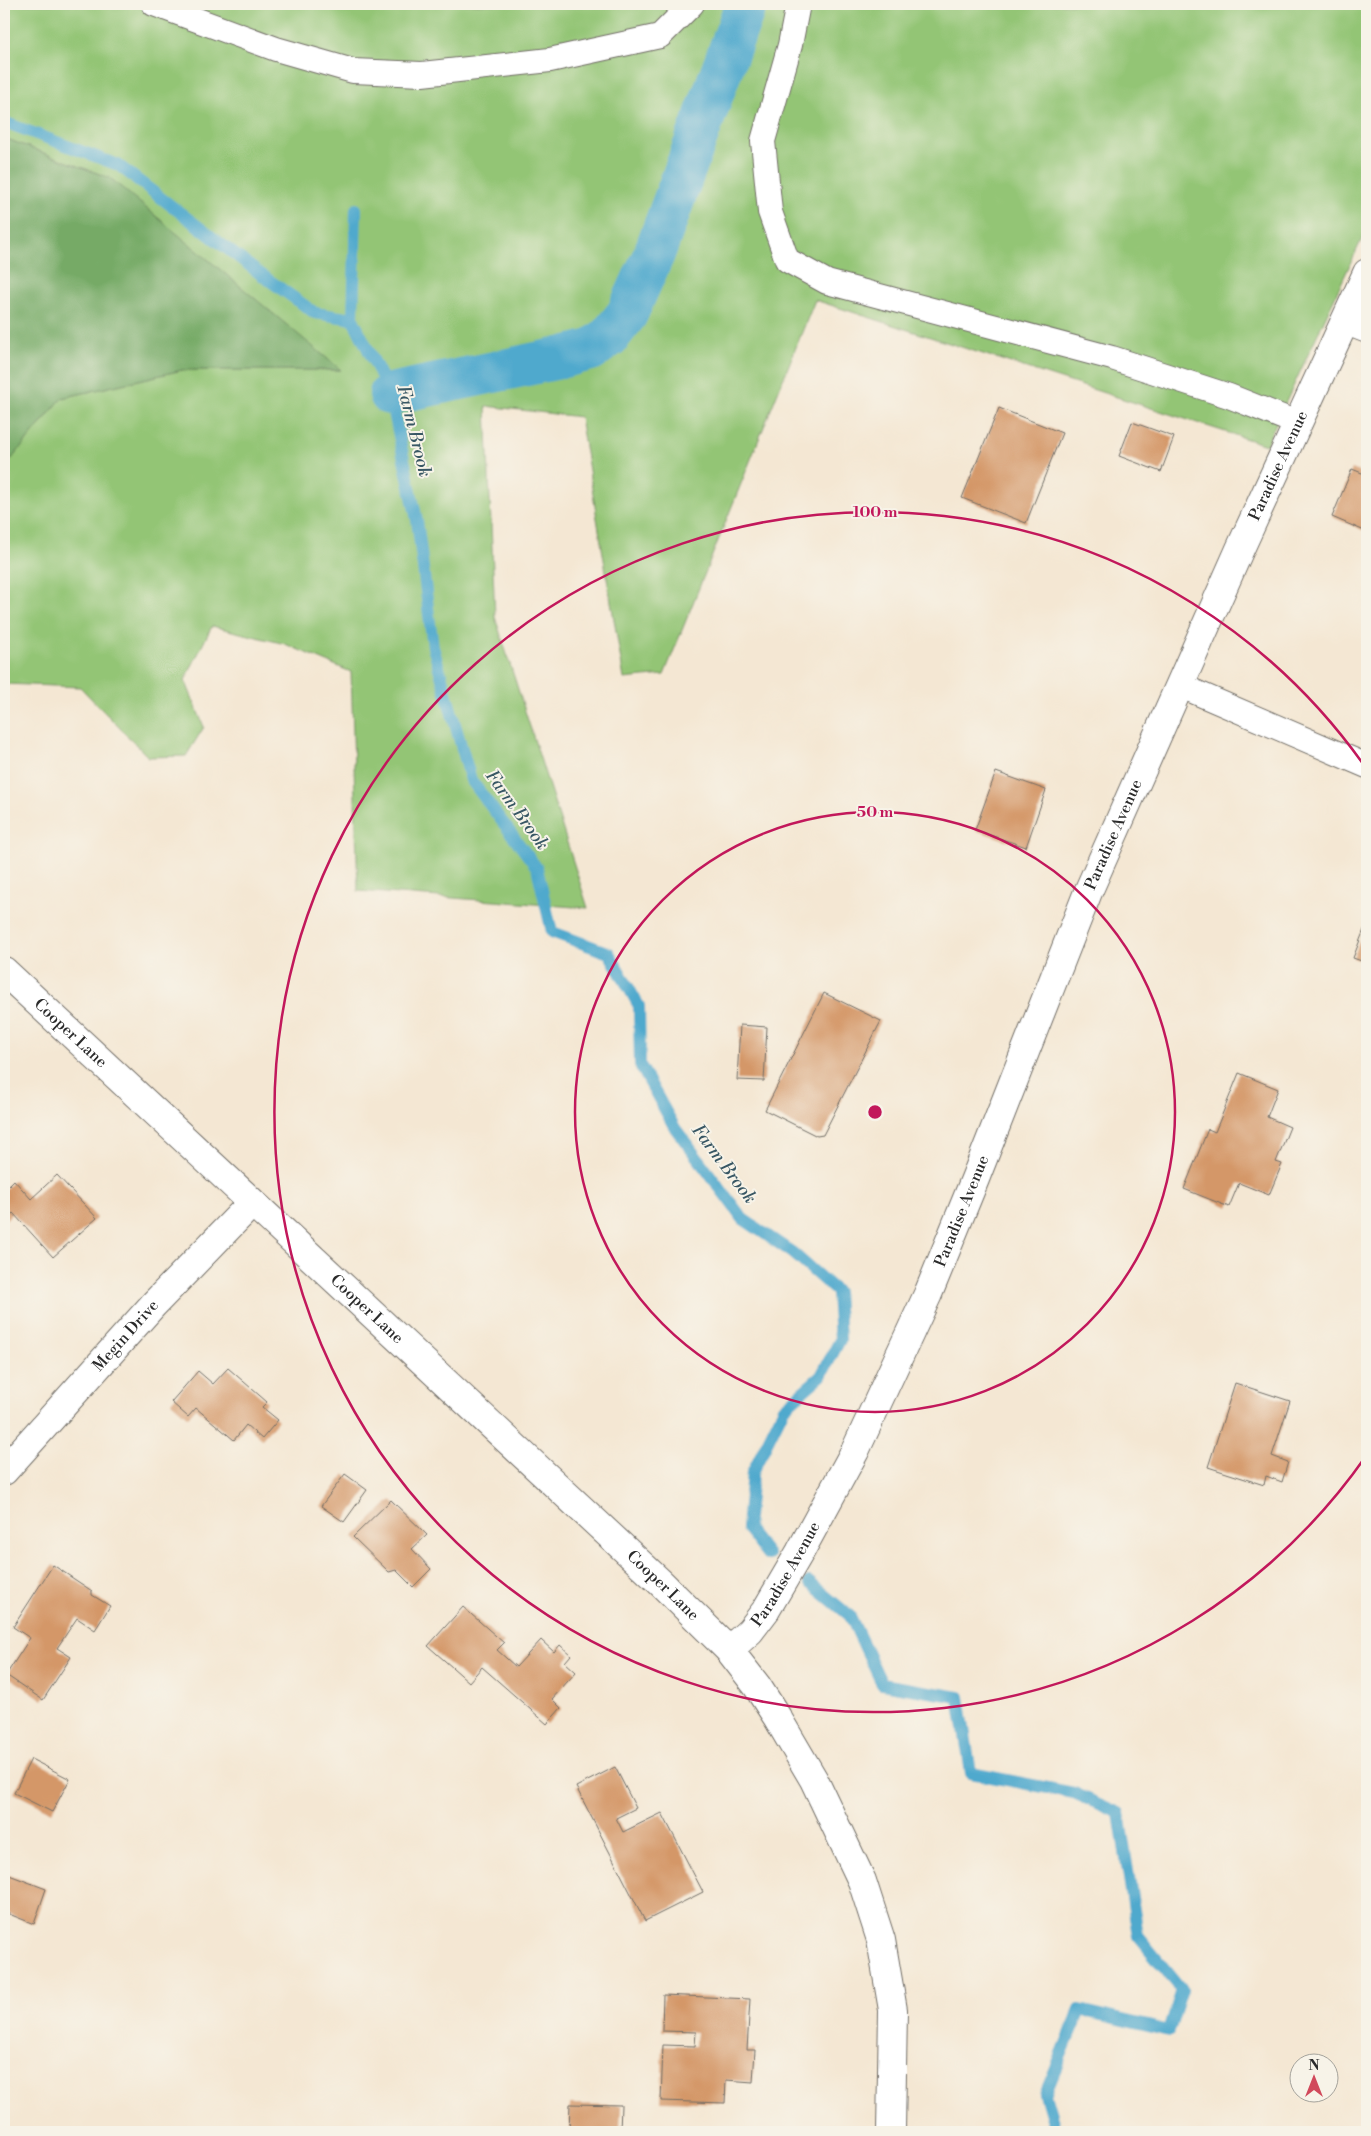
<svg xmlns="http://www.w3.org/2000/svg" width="1371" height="2136" font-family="'Libre Bodoni',serif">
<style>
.green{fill:#93c575;stroke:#5f7850}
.forest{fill:#76aa66;stroke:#506a48}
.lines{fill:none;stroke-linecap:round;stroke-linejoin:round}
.stream{stroke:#4fa9cd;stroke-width:12}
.canal{stroke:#4fa9cd;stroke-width:42}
.building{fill:#d49767}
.service-casing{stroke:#716d66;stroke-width:26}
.minor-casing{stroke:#716d66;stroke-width:30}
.tertiary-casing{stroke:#716d66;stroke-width:30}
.service{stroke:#fff;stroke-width:24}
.minor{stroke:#fff;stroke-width:28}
.tertiary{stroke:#fff;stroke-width:28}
.ring{fill:none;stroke:#c2185b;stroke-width:2.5}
.labels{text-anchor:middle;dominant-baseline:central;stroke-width:4;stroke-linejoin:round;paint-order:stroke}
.street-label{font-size:16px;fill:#2b2b2b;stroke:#f7f3e8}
.water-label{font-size:18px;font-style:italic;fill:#385764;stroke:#f7f3e8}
.centre{fill:#c2185b;stroke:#f7f3e8;stroke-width:2.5}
.ring-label{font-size:15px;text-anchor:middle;font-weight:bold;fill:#c2185b;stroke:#f7f3e8;stroke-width:4;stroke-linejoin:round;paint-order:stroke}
</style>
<rect width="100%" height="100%" fill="#f7f3e8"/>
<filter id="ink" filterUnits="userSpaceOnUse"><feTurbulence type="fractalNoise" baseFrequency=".02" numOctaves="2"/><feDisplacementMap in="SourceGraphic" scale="10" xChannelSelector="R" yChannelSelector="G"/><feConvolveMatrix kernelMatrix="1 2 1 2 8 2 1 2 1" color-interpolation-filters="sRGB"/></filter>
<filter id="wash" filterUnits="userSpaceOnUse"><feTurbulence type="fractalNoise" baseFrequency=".0096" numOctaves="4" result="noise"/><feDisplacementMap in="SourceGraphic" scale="20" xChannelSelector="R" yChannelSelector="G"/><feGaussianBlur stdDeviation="1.12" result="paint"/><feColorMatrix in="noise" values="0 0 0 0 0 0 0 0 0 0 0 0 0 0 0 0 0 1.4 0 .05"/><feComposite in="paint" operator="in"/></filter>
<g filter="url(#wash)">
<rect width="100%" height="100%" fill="#f4e7d3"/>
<polygon class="green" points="4,4 1367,4 1367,228 1266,445 815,300 664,675 624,679 580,417 486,406 495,617 588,908 358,891 351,672 285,644 212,626 185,680 204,727 186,756 148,757 80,687 4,684 4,468 62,398 182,370 340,370 110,178 4,138"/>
<polygon class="forest" points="4,138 110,178 341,370 182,370 62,398 4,468"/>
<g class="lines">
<g class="stream">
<polyline points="4,122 118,165 259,273 315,313 353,319"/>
<polyline points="356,209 353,319 390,394 417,520 433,647 471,780 537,868 552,932 609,953 639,1006 640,1065 675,1128 743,1219 793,1253 837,1292 840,1340 821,1376 784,1408 752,1473 747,1528 768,1555"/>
<polyline points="809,1582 850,1616 882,1684 959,1697 971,1773 1074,1793 1119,1813 1138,1936 1182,1990 1169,2031 1080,2010 1045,2094 1056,2132"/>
</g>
<polyline class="canal" points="390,394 560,358 591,350 609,337 627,314 654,254 746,4"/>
</g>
<g id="blocks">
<g class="building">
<polygon points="999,408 1062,433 1026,523 962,498"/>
<polygon points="1132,422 1174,437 1161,472 1119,456"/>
<polygon points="1352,469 1367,475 1367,532 1332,517"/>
<polygon points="996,772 1046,790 1026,847 975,830"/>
<polygon points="1367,922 1367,963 1353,958"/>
<polygon points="824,993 881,1021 823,1135 817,1136 765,1110"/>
<polygon points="740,1025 767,1027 764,1081 737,1080"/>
<polygon points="1239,1073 1278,1089 1267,1117 1290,1127 1276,1162 1282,1164 1269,1195 1239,1183 1229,1207 1184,1189 1208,1129 1215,1132"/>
<polygon points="57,1175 97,1218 53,1257 13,1213 4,1221 4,1190 14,1180 31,1199"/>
<polygon points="228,1368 267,1402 262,1407 278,1420 262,1439 246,1425 234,1440 196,1408 188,1417 171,1402 198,1371 213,1384"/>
<polygon points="1235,1383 1290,1401 1272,1456 1288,1462 1282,1482 1266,1476 1264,1485 1208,1467"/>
<polygon points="345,1474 367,1490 344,1522 321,1506"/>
<polygon points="391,1500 427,1535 412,1549 431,1569 413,1587 396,1570 389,1572 353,1537"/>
<polygon points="53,1565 92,1591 92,1595 110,1606 95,1630 77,1618 57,1648 71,1657 43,1700 6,1675 30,1638 13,1627"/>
<polygon points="463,1607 504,1643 497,1650 516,1667 541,1640 554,1652 560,1645 571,1655 565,1662 576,1672 552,1699 561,1708 547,1724 482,1667 469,1682 428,1646"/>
<polygon points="31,1759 70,1779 52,1812 14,1793"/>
<polygon points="615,1767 636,1808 616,1818 623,1832 662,1813 703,1892 645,1921 576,1787"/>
<polygon points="4,1873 46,1889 34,1924 4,1912"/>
<polygon points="663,1995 750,1999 747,2050 755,2050 753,2082 726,2080 725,2103 661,2101 663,2045 695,2046 696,2032 662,2031"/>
<polygon points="570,2104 621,2105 620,2132 569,2132"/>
</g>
</g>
</g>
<g filter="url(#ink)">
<use href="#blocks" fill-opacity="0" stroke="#716d66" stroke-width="1"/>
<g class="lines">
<defs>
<g id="service">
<polyline points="154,4 276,49 353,71 422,74 550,60 660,36 692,4"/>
<polyline points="798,4 790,45 763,141 770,212 787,260 827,282 1112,358 1229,396 1297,423"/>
<polyline points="1344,322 1367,331"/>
<polyline points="1179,685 1367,766"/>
</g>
<g id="minor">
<path id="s1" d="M4 971 661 1583 729 1650"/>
<path id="s2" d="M4 1471 154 1304 252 1203"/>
</g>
<g id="tertiary">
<path id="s3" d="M891 2132 893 2010 881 1940 862 1881 814 1780 777 1717 757 1686 729 1650 750 1631 766 1610 800 1552 855 1451 928 1294 975 1179 1088 892 1240 549 1367 273"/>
</g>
</defs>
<use href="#service" class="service-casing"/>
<use href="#minor" class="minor-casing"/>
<use href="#tertiary" class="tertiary-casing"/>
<use href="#service" class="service"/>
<use href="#minor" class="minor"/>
<use href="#tertiary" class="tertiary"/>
</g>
</g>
<g class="ring">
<circle cx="875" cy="1112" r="300"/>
<path d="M1366 1456A600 600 0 1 1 1366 768"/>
</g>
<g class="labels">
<g class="street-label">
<text stroke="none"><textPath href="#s3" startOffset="1832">Paradise Avenue</textPath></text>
<text stroke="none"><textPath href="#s3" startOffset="1428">Paradise Avenue</textPath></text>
<text stroke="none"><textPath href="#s1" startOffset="91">Cooper Lane</textPath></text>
<text stroke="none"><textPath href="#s3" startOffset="1022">Paradise Avenue</textPath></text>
<text stroke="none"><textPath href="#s1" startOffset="496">Cooper Lane</textPath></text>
<text stroke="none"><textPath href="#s2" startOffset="182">Megin Drive</textPath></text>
<text stroke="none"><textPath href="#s3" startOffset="618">Paradise Avenue</textPath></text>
<text stroke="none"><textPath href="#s1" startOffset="901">Cooper Lane</textPath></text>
</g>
<g class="water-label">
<text transform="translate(414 431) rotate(76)">Farm Brook</text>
<text transform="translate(517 810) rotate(54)">Farm Brook</text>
<text transform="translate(724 1164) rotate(53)">Farm Brook</text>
</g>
</g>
<circle cx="875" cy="1112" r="8" class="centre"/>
<g class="ring-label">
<text x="875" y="517">100 m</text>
<text x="875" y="817">50 m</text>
</g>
<rect width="1371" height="2136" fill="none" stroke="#f7f3e8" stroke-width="20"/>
<g transform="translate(1314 2078)"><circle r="24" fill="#f7f3e8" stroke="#a5a39c"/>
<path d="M0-4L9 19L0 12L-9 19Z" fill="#d1495b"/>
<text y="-8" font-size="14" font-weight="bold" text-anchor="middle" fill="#2b2b2b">N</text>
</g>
</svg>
